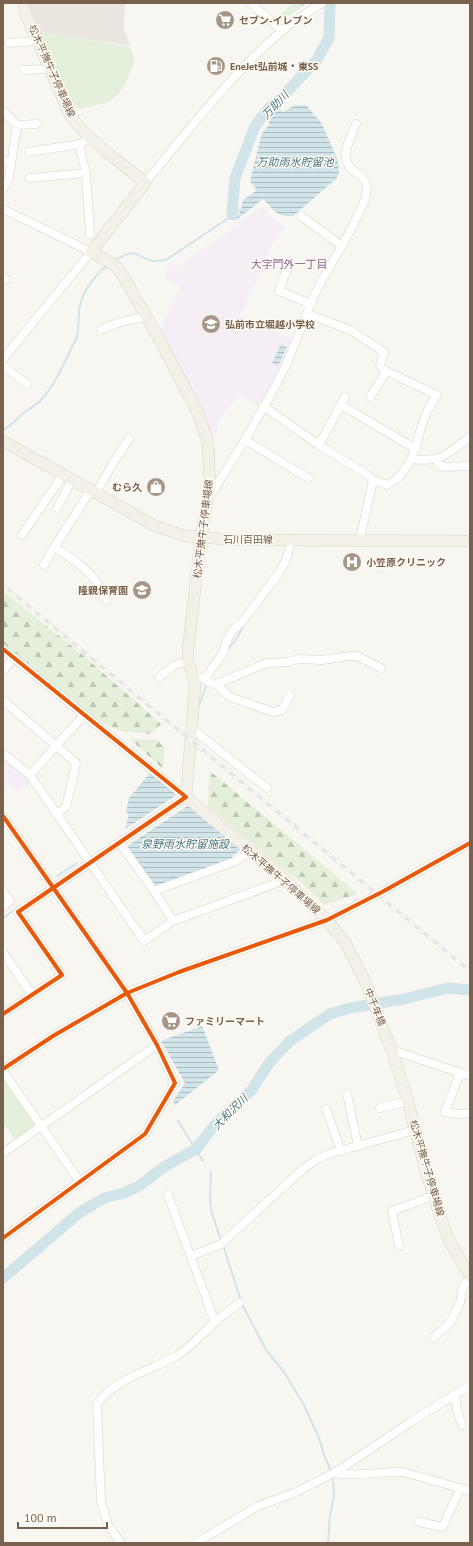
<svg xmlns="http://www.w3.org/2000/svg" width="473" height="1546" font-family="'PT Sans','Noto Sans JP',sans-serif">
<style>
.industrial{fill:#ebe7e0}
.education{fill:#f6eef5}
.grass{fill:#e4f0db}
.forest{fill:url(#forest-firs)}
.park{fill:url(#park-crowns)}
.water{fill:url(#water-rules)}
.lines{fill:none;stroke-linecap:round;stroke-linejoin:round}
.stream{stroke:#d1e4e9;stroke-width:2}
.river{stroke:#d1e4e9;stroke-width:11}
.minor-casing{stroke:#d8d3cd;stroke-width:9}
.major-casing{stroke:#dad3cc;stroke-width:12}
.minor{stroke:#fefefd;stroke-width:8}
.major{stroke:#f3f0e8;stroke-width:11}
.rail-casing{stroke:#e7e4e7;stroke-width:3.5}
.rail{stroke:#fffbf3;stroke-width:2;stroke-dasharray:6;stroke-linecap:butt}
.cycleway-casing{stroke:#fffbf3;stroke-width:6}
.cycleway{stroke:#e8590c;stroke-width:4}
.labels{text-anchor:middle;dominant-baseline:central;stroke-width:3;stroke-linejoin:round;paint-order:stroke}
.poi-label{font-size:10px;font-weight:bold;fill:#78624e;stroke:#fffbf3;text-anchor:start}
.street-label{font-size:10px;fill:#78624e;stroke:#fffbf3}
.water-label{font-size:11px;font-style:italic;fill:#48778a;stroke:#fffbf3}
.neighbourhood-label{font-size:11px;fill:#8a6693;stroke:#fffbf3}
</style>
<defs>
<pattern id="forest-firs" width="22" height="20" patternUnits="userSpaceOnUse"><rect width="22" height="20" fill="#e4f0db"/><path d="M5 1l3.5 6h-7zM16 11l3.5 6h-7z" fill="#bec6b4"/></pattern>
<pattern id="park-crowns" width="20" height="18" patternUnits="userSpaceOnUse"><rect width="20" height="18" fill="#e4f0db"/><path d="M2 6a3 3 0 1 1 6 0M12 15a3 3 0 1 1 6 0" fill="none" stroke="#bec6b4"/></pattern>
<pattern id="water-rules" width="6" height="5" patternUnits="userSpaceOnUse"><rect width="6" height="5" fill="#d1e4e9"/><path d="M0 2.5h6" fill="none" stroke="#aebcbf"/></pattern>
</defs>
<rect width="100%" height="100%" fill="#f8f6f0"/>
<polygon class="industrial" points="28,3 125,3 124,28 130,46 40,32"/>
<g class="education">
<polygon points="262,206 267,213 286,228 273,242 241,316 294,340 279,371 258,407 240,394 219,420 217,431 211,439 202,410 160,332 180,285 170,282 163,276 170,264 177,267 235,227"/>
<polygon points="3,756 31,783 16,793 9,783 3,789"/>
</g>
<g class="grass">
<path d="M40 32 130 47 135 60C129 73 125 90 113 99 105 105 86 107 76 109L73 108Z"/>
<polygon points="3,1080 4,1080 35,1123 35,1126 15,1139 3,1123"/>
</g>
<g class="forest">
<polygon points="3,591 84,656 161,724 151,734 120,731 90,717 3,643"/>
<polygon points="130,739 157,740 165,748 163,769"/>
<polygon points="210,771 358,894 324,905 300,881 280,867 208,806"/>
</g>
<polygon class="park" points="294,3 307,3 288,16 280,16 283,12"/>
<g class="water">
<path d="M295 105H306L322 124 338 161 339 172 337 178 293 216C276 217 274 210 263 199L235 221 241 210 243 200 257 190 250 181 262 133 270 124 266 117 277 107 283 112Z"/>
<polygon points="281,344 287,347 278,366 272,363"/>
<polygon points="150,773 175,794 175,796 125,829 129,814 126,812 129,798"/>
<polygon points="190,806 241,849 232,856 233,859 156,887 154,886 127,848 127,846 186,807"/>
<polygon points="202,1026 219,1070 175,1105 173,1101 185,1083 161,1041"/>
</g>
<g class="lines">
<g class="stream">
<polyline points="268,109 273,114"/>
<path d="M117 259C140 247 134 257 153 261 157 261 162 260 166 260L242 209"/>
<path d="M3 430C10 426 16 420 22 414 28 409 36 406 42 399 56 384 67 356 77 337 79 328 78 321 79 312 80 295 94 276 106 266"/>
<polyline points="226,652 237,638 243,626"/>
<polyline points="198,708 207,684"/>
<polyline points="57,876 77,863"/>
<polyline points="3,918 17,908"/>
<polyline points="178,1121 203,1161"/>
<polyline points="211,1172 210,1198 211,1210 221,1241"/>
<polyline points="223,1245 242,1304 266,1350 284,1372 304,1405 319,1438 324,1455 331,1471"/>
<polyline points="328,1543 330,1515 334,1496 333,1479"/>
</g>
<g class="river">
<polyline points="232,215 235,178 255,126 268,109 282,97 316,61 329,38 330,3"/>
<polyline points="3,1278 79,1213 104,1198 124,1193 139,1186 164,1167 196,1149 218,1121 251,1091 269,1063 290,1041 330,1014 350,1008 404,999 447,988 470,990"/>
</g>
<defs>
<g id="minor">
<polyline points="251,3 282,31"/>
<polyline points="9,43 38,41"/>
<polyline points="24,70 50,69"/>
<polyline points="3,111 17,125 9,178 3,189"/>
<polyline points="17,125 37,124"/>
<polyline points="89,137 82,143 79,144 86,173 90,234"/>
<polyline points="29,152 79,144"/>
<polyline points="3,160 10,164"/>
<polyline points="30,178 86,173"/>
<path d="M145 183C188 131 230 75 282 31 294 21 308 12 322 3"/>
<polyline points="3,209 91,252 3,359"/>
<polyline points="301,216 342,246"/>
<polyline points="290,261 279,291 311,304"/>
<polyline points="3,276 6,279"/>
<path d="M101 330C115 322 131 320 147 317"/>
<polyline points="3,366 27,384"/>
<polyline points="370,397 386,372"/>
<polyline points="341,405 416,449"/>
<path d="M263 406 319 445 366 474 373 480 387 485C416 470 415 440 426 414 429 407 433 401 437 395L382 369 380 365 384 352 350 330 308 314"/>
<polyline points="245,440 308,478"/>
<polyline points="319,445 345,397"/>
<path d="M412 459C442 463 448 453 470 437"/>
<polyline points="436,460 439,464 443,467 470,466"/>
<polyline points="96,493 112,465 129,439"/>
<path d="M209 498C234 457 261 416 282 373 297 344 305 312 320 284 333 260 349 237 359 212 362 207 365 201 366 195 371 172 349 176 346 159 344 148 352 134 356 124"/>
<polyline points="57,508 72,480"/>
<polyline points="22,535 63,475"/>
<polyline points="360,539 373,480"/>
<path d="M54 547C70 557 89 569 99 586 101 590 102 595 106 600"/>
<polyline points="44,565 53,549 91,490"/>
<polyline points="3,649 186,797 18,912 62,975 3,1014"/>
<polyline points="3,671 14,658"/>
<polyline points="159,677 175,665 188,661"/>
<polyline points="203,678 208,682 216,684 267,663 287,662 299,659 322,660 350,656 357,656 381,668"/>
<polyline points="198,679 207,676 224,651 225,645 231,632 242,622 278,574 286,560 292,539"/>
<polyline points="216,684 230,697 273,712 282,710 290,695"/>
<polyline points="3,700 76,763 66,807 56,814"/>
<polyline points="191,728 267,788"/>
<polyline points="3,753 30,775 144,941 173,921 285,880"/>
<polyline points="30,775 84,715"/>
<polyline points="3,816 127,993 157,1045 175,1083 145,1134 3,1238"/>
<polyline points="120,843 154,891 173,921"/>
<polyline points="3,891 10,901 3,907"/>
<polyline points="154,891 236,861 249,851"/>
<polyline points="3,952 32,995"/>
<polyline points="392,1051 398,1052 470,1076"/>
<polyline points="3,1069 53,1036 127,993 179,972 327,920 382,892 470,843"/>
<polyline points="3,1071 80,1182"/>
<polyline points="460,1073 445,1112 458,1114 470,1113"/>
<polyline points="347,1094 358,1146"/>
<polyline points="380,1108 408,1101"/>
<polyline points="326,1109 341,1151"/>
<polyline points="3,1153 157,1045"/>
<polyline points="168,1195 215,1322"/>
<polyline points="399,1246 392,1211 433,1196"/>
<polyline points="191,1256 221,1244 303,1169 317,1159 328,1154 415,1130"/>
<polyline points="434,1337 451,1322 460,1302 463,1287 470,1278"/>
<polyline points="455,1394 457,1410 462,1425"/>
<path d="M334 1473C357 1477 380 1471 403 1472L470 1491"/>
<polyline points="419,1522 443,1527 460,1488"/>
<path d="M121 1543 108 1525 101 1501 97 1404C115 1378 153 1370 178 1355 192 1346 203 1333 215 1322 223 1315 231 1309 239 1303"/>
<polyline points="196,1543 258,1506 294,1493 334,1473 378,1444 409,1423 470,1385"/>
</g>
<g id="major">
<path d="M23 3 26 15 70 115C89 142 120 161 145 183L91 252 116 266 123 276 158 337 197 411 208 443 210 485 201 538 188 650V661L194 680 195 686 186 797 285 880 327 920 346 944 365 981 392 1051 408 1101 424 1165 440 1216 449 1240 470 1276"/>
<polyline points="3,441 155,526 185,536 236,540 470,541"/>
</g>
</defs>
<use href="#minor" class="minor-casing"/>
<use href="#major" class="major-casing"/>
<use href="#minor" class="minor"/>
<use href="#major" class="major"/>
<defs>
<polyline id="rail" points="3,585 470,971"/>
</defs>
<use href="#rail" class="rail-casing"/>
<use href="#rail" class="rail"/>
<defs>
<g id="cycleway">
<polyline points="3,649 186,797 18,912 62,975 3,1014"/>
<polyline points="3,816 127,993 157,1045 175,1083 145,1134 3,1238"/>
<polyline points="3,1069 53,1036 127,993 179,972 327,920 382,892 470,843"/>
</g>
</defs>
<use href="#cycleway" class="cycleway-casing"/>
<use href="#cycleway" class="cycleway"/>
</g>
<defs>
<symbol id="supermarket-disc" viewBox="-11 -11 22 22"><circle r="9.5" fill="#a59687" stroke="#fffbf3"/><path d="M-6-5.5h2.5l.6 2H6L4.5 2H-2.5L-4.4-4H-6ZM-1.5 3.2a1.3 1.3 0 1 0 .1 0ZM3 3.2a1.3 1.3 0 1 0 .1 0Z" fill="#fff"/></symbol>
<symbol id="fuel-disc" viewBox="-11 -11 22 22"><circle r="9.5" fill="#a59687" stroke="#fffbf3"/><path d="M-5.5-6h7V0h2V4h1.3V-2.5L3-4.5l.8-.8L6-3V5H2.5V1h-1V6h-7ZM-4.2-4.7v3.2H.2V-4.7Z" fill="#fff"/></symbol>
<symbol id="school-disc" viewBox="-11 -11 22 22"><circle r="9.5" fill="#a59687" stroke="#fffbf3"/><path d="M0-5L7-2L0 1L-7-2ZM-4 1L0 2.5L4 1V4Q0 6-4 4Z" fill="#fff"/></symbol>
<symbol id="shop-disc" viewBox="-11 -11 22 22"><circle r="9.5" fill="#a59687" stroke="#fffbf3"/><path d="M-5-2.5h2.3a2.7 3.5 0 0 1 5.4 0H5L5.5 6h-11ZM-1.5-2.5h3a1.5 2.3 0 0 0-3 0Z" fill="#fff"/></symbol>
<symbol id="hospital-disc" viewBox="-11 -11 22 22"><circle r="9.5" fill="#a59687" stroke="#fffbf3"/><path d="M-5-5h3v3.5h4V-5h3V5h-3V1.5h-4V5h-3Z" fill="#fff"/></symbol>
</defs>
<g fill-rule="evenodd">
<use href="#supermarket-disc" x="214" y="9" width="22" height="22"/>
<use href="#fuel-disc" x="205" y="55" width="22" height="22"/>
<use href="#school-disc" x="200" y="313" width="22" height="22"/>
<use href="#shop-disc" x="145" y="476" width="22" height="22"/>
<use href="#hospital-disc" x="341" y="551" width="22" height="22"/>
<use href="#school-disc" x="131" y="579" width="22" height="22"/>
<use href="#supermarket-disc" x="160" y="1010" width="22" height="22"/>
</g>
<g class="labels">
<g class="poi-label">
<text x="239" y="20">セブン-イレブン</text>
<text x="230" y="66">EneJet弘前城・東SS</text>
<text x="225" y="324">弘前市立堀越小学校</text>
<text x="142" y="487" text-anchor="end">むら久</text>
<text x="366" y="562">小笠原クリニック</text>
<text x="128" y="590" text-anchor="end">隆親保育園</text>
<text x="185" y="1021">ファミリーマート</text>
</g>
<g class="street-label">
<text transform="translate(52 71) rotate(66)">松木平撫牛子停車場線</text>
<text transform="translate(203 529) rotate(-83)">松木平撫牛子停車場線</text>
<text x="248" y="539">石川百田線</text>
<text transform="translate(281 879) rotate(41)">松木平撫牛子停車場線</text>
<text transform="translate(375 1007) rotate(68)">中千年橋</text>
<text transform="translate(427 1168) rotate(74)">松木平撫牛子停車場線</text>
</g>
<g class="water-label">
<text transform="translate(275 105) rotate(-47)">万助川</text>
<text x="295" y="162">万助雨水貯留池</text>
<text x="185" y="844">泉野雨水貯留施設</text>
<text transform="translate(230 1112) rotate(-45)">大和沢川</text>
</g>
<g class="neighbourhood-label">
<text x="289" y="264">大字門外一丁目</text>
</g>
</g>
<rect width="473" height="1546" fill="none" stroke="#78624e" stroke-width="8"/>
<path d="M18 1522v6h89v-6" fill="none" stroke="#78624e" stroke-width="2"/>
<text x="24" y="1522" font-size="12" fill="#78624e" stroke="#fffbf3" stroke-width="3" paint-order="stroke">100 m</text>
</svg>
